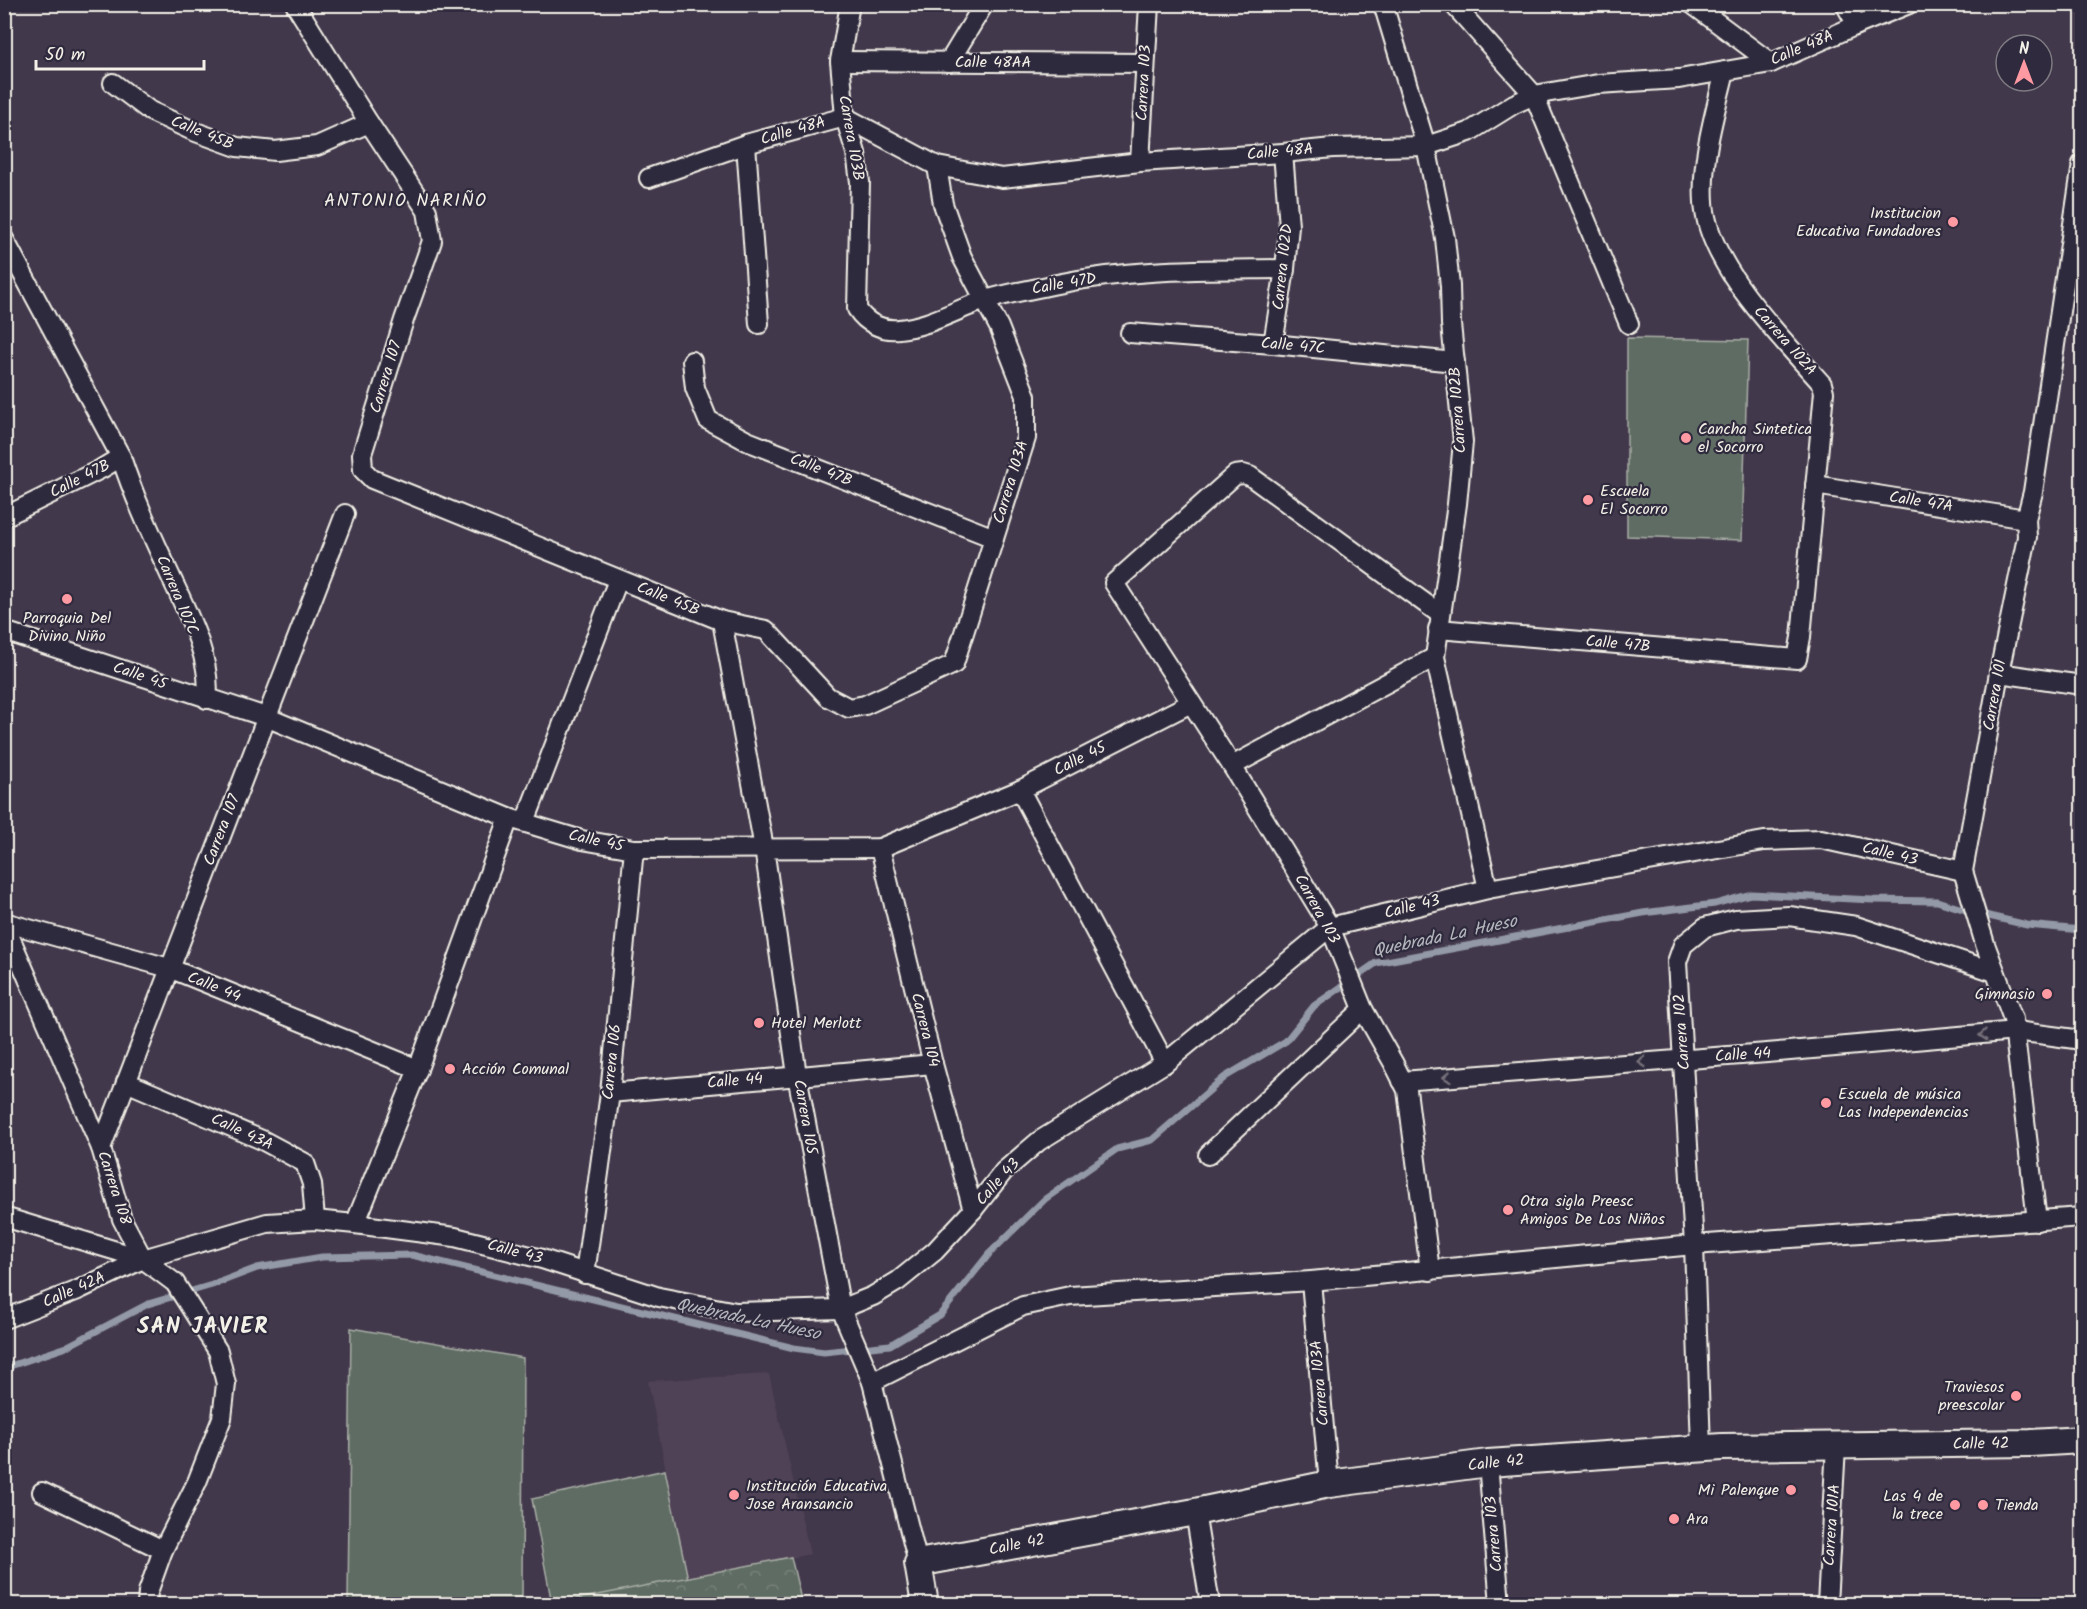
<svg xmlns="http://www.w3.org/2000/svg" width="2087" height="1609" font-family="Kalam,sans-serif">
<style>
.built{fill:#504256}
.green{fill:#5e6c63;stroke:#a9aea6;stroke-width:1.5}
.park{fill:url(#park-crowns);stroke:#a9aea6;stroke-width:1.5}
.lines{fill:none;stroke-linecap:round;stroke-linejoin:round}
.stream{stroke:#9399a6;stroke-width:7}
.street-casing{stroke:#f4f1e8;stroke-width:22}
.secondary-casing{stroke:#f4f1e8;stroke-width:30}
.street{stroke:#2f2a3d;stroke-width:18}
.secondary{stroke:#2f2a3d;stroke-width:26}
.oneway{stroke:#747079}
.poi-dot{fill:#ff9aa2;stroke:#2f2a3d;stroke-width:2}
.labels{text-anchor:middle;dominant-baseline:central;stroke-width:4.5;stroke-linejoin:round;paint-order:stroke}
.street-label{font-size:16px;fill:#f4f1e8;stroke:#2f2a3d}
.poi-label{font-size:16px;fill:#f4f1e8;stroke:#2f2a3d;text-anchor:start}
.neighbourhood-label{font-size:18px;letter-spacing:1.5px;fill:#f4f1e8;stroke:#2f2a3d}
.water-label{font-size:18px;font-style:italic;fill:#b3b6bc;stroke:#2f2a3d}
.district-label{font-size:22px;font-weight:bold;letter-spacing:1.5px;fill:#f4f1e8;stroke:#2f2a3d}
</style>
<defs>
<pattern id="park-crowns" width="20" height="18" patternUnits="userSpaceOnUse" patternTransform="scale(1.5)"><rect width="20" height="18" fill="#5e6c63"/><path d="M2 6a3 3 0 1 1 6 0M12 15a3 3 0 1 1 6 0" fill="none" stroke="#768179"/></pattern>
</defs>
<rect width="100%" height="100%" fill="#42384c"/>
<filter id="ink" filterUnits="userSpaceOnUse"><feTurbulence type="fractalNoise" baseFrequency=".0167" numOctaves="2"/><feDisplacementMap in="SourceGraphic" scale="12" xChannelSelector="R" yChannelSelector="G"/><feConvolveMatrix kernelMatrix="1 2 1 2 8 2 1 2 1" color-interpolation-filters="sRGB"/></filter>
<g filter="url(#ink)">
<polygon class="built" points="769,1374 810,1554 688,1579 648,1381"/>
<g class="green">
<polygon points="1627,338 1748,340 1742,540 1627,536"/>
<polygon points="351,1328 523,1358 522,1604 348,1604"/>
<polygon points="665,1470 688,1579 552,1604 532,1499"/>
</g>
<polygon class="park" points="791,1557 802,1604 552,1604"/>
<g class="lines">
<polyline class="stream" points="4,1368 64,1348 148,1304 212,1285 257,1268 322,1257 412,1255 794,1348 824,1352 890,1345 940,1315 989,1254 1045,1199 1117,1149 1152,1140 1225,1077 1286,1041 1314,1006 1376,963 1643,913 1715,904 1751,894 1873,900 1937,901 1972,912 2027,925 2082,930"/>
<defs>
<g id="street">
<polyline points="295,4 369,123 427,211 432,241 404,320 362,454 363,470 372,479 722,621 766,630 828,697 849,708 865,705 954,664 1026,438 1026,396 999,327 962,257 943,204 937,166"/>
<path d="M850 4 840 61 845 117 856 153 860 182 857 309C866 323 882 331 899 329 931 326 956 309 986 300 1009 293 1034 289 1057 284 1132 268 1209 270 1285 269"/>
<polyline points="1383,4 1426,146 1445,238 1450,286 1451,324 1463,442 1457,504 1435,657 1488,889"/>
<polyline points="1453,4 1534,95 1629,324"/>
<polyline points="1692,4 1771,63"/>
<polyline points="1845,4 1857,25"/>
<polyline points="840,61 1145,63"/>
<polyline points="949,62 984,4"/>
<polyline points="113,83 150,111 193,131 237,147 275,151 317,146 369,123"/>
<polyline points="746,144 759,324"/>
<polyline points="1140,162 1149,4"/>
<polyline points="649,178 746,144 845,117 937,166 1002,178 1140,162 1283,153 1333,148 1426,146 1469,132 1514,104 1534,95 1598,84 1679,79 1771,63 1857,25 1909,4"/>
<polyline points="4,239 121,457"/>
<polyline points="1130,333 1273,344 1455,362"/>
<polyline points="1273,344 1285,269 1289,226 1283,153"/>
<polyline points="692,361 695,388 708,420 747,441 994,538"/>
<polyline points="1815,485 2026,519"/>
<path d="M4 517 101 469 121 457C133 494 149 529 165 564 182 603 213 656 207 699"/>
<polyline points="722,621 764,848 797,1075 841,1309 872,1382 918,1563"/>
<path d="M1438 629 1797 659 1801 637 1824 392 1822 384C1782 338 1707 265 1704 202 1701 158 1715 113 1725 71"/>
<polyline points="4,631 266,717 509,818 582,840 634,849 880,848 1020,790 1191,703"/>
<polyline points="1999,673 2082,685"/>
<polyline points="1232,766 1435,657"/>
<polyline points="1020,790 1165,1063"/>
<polyline points="525,822 618,580"/>
<polyline points="880,848 933,1064 973,1210"/>
<polyline points="4,922 169,968 418,1069"/>
<polyline points="4,923 101,1148 122,1219 143,1259 175,1283 218,1351 226,1384 222,1418 197,1482 163,1550 148,1592 147,1604"/>
<polyline points="1402,1081 1767,1053 2016,1031 2082,1040"/>
<polyline points="126,1082 262,1140 305,1163 312,1184 315,1220"/>
<polyline points="610,1093 933,1064"/>
<polyline points="101,1148 345,514"/>
<polyline points="1208,1155 1363,1009"/>
<polyline points="4,1217 143,1259 267,1223 315,1220 355,1224 455,1237 542,1259 659,1297 736,1312 841,1309 873,1296 898,1281 935,1251 973,1210 1004,1171 1039,1141 1165,1063 1330,927 1488,889 1764,841 1821,839 1963,871"/>
<polyline points="2037,1221 2013,1019 1985,944 1963,871 1999,673 2027,537 2026,519 2033,492 2082,164"/>
<polyline points="355,1224 418,1069 509,818"/>
<polyline points="1430,1271 1407,1090 1394,1064 1363,1009 1330,927 1232,766 1114,583 1235,475 1243,474 1250,476 1440,614"/>
<polyline points="585,1274 610,1093 634,849"/>
<polyline points="1311,1281 1329,1484"/>
<polyline points="4,1319 78,1290 143,1259"/>
<polyline points="872,1382 1023,1306 1070,1296 1311,1281 1694,1245 2082,1217"/>
<polyline points="1701,1448 1694,1245 1677,962 1683,945 1705,927 1736,919 1789,916 1856,926 1995,972"/>
<polyline points="1488,1463 1500,1604"/>
<polyline points="42,1492 163,1550"/>
<polyline points="1195,1512 1210,1604"/>
<polyline points="1827,1604 1836,1446"/>
</g>
<polyline id="secondary" points="925,1604 918,1563 1195,1512 1329,1484 1488,1463 1722,1447 2031,1443 2082,1440"/>
</defs>
<use href="#street" class="street-casing"/>
<use href="#secondary" class="secondary-casing"/>
<use href="#street" class="street"/>
<use href="#secondary" class="secondary"/>
</g>
<defs><path id="oneway-chevron" d="M-2-3.5L2.5 0L-2 3.5" fill="none" stroke-width="1.6" stroke-linecap="round" stroke-linejoin="round" transform="scale(1.5)"/></defs>
<g class="oneway">
<use href="#oneway-chevron" transform="translate(1983 1035) rotate(175)"/>
<use href="#oneway-chevron" transform="translate(1642 1062) rotate(176)"/>
<use href="#oneway-chevron" transform="translate(1447 1077) rotate(176)"/>
</g>
</g>
<g class="poi-dot">
<circle cx="1953" cy="222" r="6"/>
<circle cx="1686" cy="438" r="6"/>
<circle cx="1588" cy="500" r="6"/>
<circle cx="67" cy="599" r="6"/>
<circle cx="2047" cy="994" r="6"/>
<circle cx="759" cy="1023" r="6"/>
<circle cx="450" cy="1069" r="6"/>
<circle cx="1826" cy="1103" r="6"/>
<circle cx="1508" cy="1210" r="6"/>
<circle cx="2016" cy="1396" r="6"/>
<circle cx="1791" cy="1490" r="6"/>
<circle cx="734" cy="1495" r="6"/>
<circle cx="1955" cy="1505" r="6"/>
<circle cx="1983" cy="1505" r="6"/>
<circle cx="1674" cy="1519" r="6"/>
</g>
<g class="labels">
<g class="street-label">
<text transform="translate(1802 48) rotate(-23)">Calle 48A</text>
<text x="993" y="62">Calle 48AA</text>
<text transform="translate(1144 83) rotate(-87)">Carrera 103</text>
<text transform="translate(793 131) rotate(-16)">Calle 48A</text>
<text transform="translate(202 133) rotate(22)">Calle 45B</text>
<text transform="translate(851 138) rotate(80)">Carrera 103B</text>
<text transform="translate(1280 152) rotate(-5)">Calle 48A</text>
<text transform="translate(1283 267) rotate(-84)">Carrera 102D</text>
<text transform="translate(1064 284) rotate(-10)">Calle 47D</text>
<text transform="translate(1785 341) rotate(49)">Carrera 102A</text>
<text transform="translate(1293 346) rotate(5)">Calle 47C</text>
<text transform="translate(386 377) rotate(-73)">Carrera 107</text>
<text transform="translate(1458 410) rotate(-94)">Carrera 102B</text>
<text transform="translate(821 470) rotate(21)">Calle 47B</text>
<text transform="translate(80 479) rotate(-27)">Calle 47B</text>
<text transform="translate(1011 482) rotate(-73)">Carrera 103A</text>
<text transform="translate(1921 502) rotate(9)">Calle 47A</text>
<text transform="translate(177 595) rotate(67)">Carrera 107C</text>
<text transform="translate(668 599) rotate(22)">Calle 45B</text>
<text transform="translate(1618 644) rotate(5)">Calle 47B</text>
<text transform="translate(140 676) rotate(19)">Calle 45</text>
<text transform="translate(1995 695) rotate(-80)">Carrera 101</text>
<text transform="translate(1080 759) rotate(-27)">Calle 45</text>
<text transform="translate(222 830) rotate(-69)">Carrera 107</text>
<text transform="translate(596 841) rotate(12)">Calle 45</text>
<text transform="translate(1890 854) rotate(13)">Calle 43</text>
<text transform="translate(1412 907) rotate(-14)">Calle 43</text>
<text transform="translate(1317 909) rotate(61)">Carrera 103</text>
<text transform="translate(214 987) rotate(22)">Calle 44</text>
<text transform="translate(925 1030) rotate(76)">Carrera 104</text>
<text transform="translate(1682 1032) rotate(-94)">Carrera 102</text>
<text transform="translate(1743 1055) rotate(-4)">Calle 44</text>
<text transform="translate(612 1062) rotate(-84)">Carrera 106</text>
<text transform="translate(735 1081) rotate(-5)">Calle 44</text>
<text transform="translate(805 1117) rotate(80)">Carrera 105</text>
<text transform="translate(242 1132) rotate(25)">Calle 43A</text>
<text transform="translate(998 1182) rotate(-48)">Calle 43</text>
<text transform="translate(114 1188) rotate(72)">Carrera 108</text>
<text transform="translate(515 1252) rotate(15)">Calle 43</text>
<text transform="translate(74 1290) rotate(-24)">Calle 42A</text>
<text transform="translate(1320 1383) rotate(-95)">Carrera 103A</text>
<text transform="translate(1981 1444) rotate(-1)">Calle 42</text>
<text transform="translate(1496 1463) rotate(-6)">Calle 42</text>
<text transform="translate(1832 1525) rotate(-86)">Carrera 101A</text>
<text transform="translate(1494 1534) rotate(-95)">Carrera 103</text>
<text transform="translate(1017 1545) rotate(-11)">Calle 42</text>
</g>
<g class="poi-label">
<text x="1941" y="213" text-anchor="end">Institucion<tspan x="1941" dy="18">Educativa Fundadores</tspan></text>
<text x="1698" y="429">Cancha Sintetica<tspan x="1698" dy="18">el Socorro</tspan></text>
<text x="1600" y="491">Escuela<tspan x="1600" dy="18">El Socorro</tspan></text>
<text x="67" y="618" text-anchor="middle">Parroquia Del<tspan x="67" dy="18">Divino Niño</tspan></text>
<text x="2035" y="994" text-anchor="end">Gimnasio</text>
<text x="771" y="1023">Hotel Merlott</text>
<text x="462" y="1069">Acción Comunal</text>
<text x="1838" y="1094">Escuela de música<tspan x="1838" dy="18">Las Independencias</tspan></text>
<text x="1520" y="1201">Otra sigla Preesc<tspan x="1520" dy="18">Amigos De Los Niños</tspan></text>
<text x="2004" y="1387" text-anchor="end">Traviesos<tspan x="2004" dy="18">preescolar</tspan></text>
<text x="746" y="1486">Institución Educativa<tspan x="746" dy="18">Jose Aransancio</tspan></text>
<text x="1779" y="1490" text-anchor="end">Mi Palenque</text>
<text x="1943" y="1496" text-anchor="end">Las 4 de<tspan x="1943" dy="18">la trece</tspan></text>
<text x="1995" y="1505">Tienda</text>
<text x="1686" y="1519">Ara</text>
</g>
<g class="neighbourhood-label">
<text x="406" y="201">ANTONIO NARIÑO</text>
</g>
<g class="water-label">
<text transform="translate(1445 937) rotate(-12)">Quebrada La Hueso</text>
<text transform="translate(748 1320) rotate(12)">Quebrada La Hueso</text>
</g>
<g class="district-label">
<text x="203" y="1327">SAN JAVIER</text>
</g>
</g>
<rect width="2087" height="1609" fill="none" stroke="#2f2a3d" stroke-width="24"/>
<rect x="12" y="12" width="2063" height="1585" fill="none" stroke="#f4f1e8" stroke-width="2" filter="url(#ink)"/>
<g transform="translate(2024 63)"><circle r="28" fill="#2f2a3d" stroke="#7e7a81" stroke-width="1.5"/>
<path d="M0-4.5L10 22L0 15L-10 22Z" fill="#ff9aa2"/>
<text y="-9" font-size="16" font-weight="bold" text-anchor="middle" fill="#f4f1e8">N</text>
</g>
<path d="M36 60v9h168v-9" fill="none" stroke="#f4f1e8" stroke-width="3"/>
<text x="45" y="60" font-size="18" fill="#f4f1e8" stroke="#2f2a3d" stroke-width="4.5" paint-order="stroke">50 m</text>
</svg>
